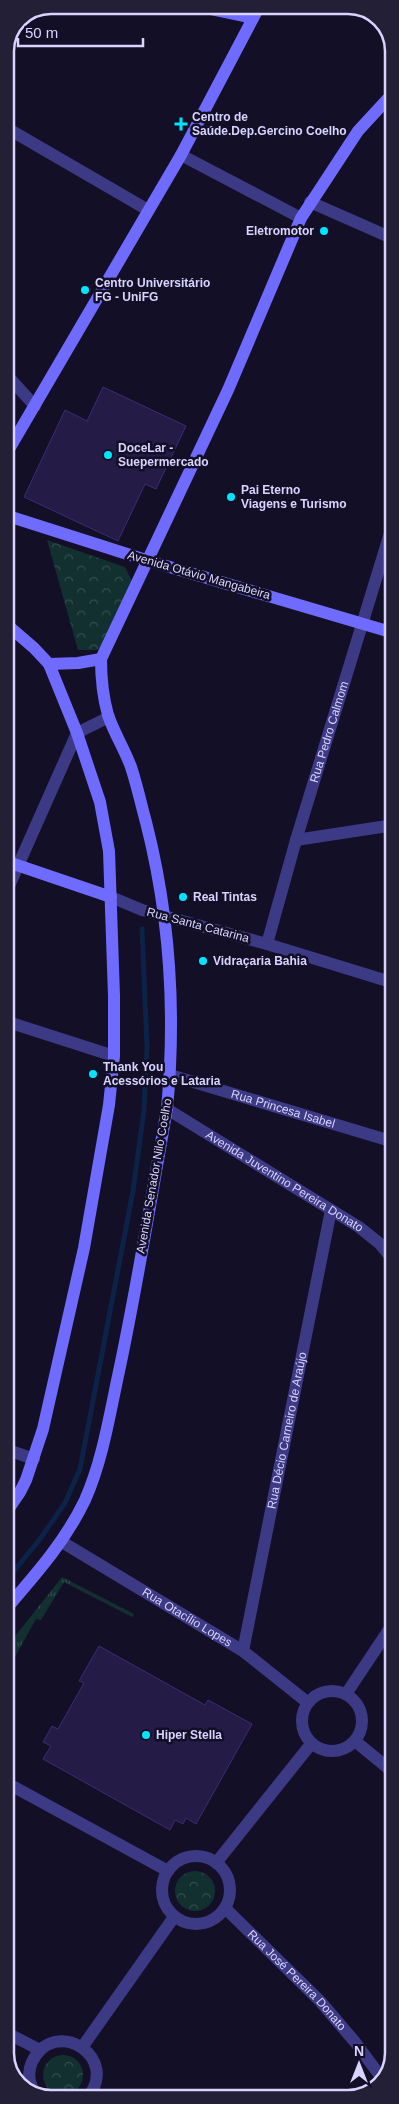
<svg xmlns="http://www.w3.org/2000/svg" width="399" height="2104" font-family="Helvetica,sans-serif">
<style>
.grass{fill:url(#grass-tufts)}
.park{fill:url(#park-crowns)}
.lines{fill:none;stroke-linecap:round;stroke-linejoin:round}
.stream{stroke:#0c2248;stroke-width:5}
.building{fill:#241b47;stroke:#3b2d73}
.street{stroke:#3d3a85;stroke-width:12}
.secondary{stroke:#6f6bff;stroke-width:12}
.poi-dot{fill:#00e5ff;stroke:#130f26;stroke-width:2}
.labels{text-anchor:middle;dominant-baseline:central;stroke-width:5;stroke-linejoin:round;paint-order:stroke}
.poi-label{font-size:12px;font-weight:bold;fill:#d9d4ff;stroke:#130f26;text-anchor:start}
.street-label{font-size:12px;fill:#d9d4ff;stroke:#130f26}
.rim{fill:none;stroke:#d9d4ff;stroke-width:2.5}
</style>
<defs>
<pattern id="grass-tufts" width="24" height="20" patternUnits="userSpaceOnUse" patternTransform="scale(1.25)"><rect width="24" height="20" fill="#12302f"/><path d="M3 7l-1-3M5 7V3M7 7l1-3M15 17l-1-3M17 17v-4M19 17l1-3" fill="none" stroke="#344d4e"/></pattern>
<pattern id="park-crowns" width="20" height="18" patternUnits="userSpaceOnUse" patternTransform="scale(1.25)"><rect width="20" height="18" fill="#12302f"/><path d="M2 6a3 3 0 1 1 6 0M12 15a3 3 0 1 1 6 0" fill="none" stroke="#344d4e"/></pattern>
</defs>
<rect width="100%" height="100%" fill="#130f26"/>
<polygon class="grass" points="62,1577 134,1614 132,1617 64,1582 41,1620 36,1619 5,1675 5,1649"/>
<g class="park">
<polygon points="47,540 125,567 132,581 109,641 97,650 78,650"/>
<circle cx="195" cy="1891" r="20"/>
<circle cx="63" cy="2075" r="20"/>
</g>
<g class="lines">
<polyline class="stream" points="5,1582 40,1539 65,1503 80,1469 133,1191 144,1110 147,1047 142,929"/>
</g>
<g class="building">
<polygon points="103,387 186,426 156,489 145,484 118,541 24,497 65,410 87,421"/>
<polygon points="99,1646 205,1705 208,1700 252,1724 196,1824 186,1818 183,1824 175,1820 170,1830 43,1759 51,1746 43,1742 52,1726 58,1729 84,1683 79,1681"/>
</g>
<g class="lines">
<g class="street">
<polyline points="5,127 148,210"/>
<polyline points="181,155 301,218"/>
<polyline points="310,202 394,239"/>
<polyline points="5,373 35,406"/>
<polyline points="296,840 394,825"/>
<polyline points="5,895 77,733 109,717"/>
<polyline points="111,897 142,910 267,944 394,983"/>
<path id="s1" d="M267 944 296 840 394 520"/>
<polyline points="5,1021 114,1056"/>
<path id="s2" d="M170 1075 394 1142"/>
<path id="s3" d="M167 1109 359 1227 379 1243 394 1261"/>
<polyline points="5,1449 34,1459"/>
<path id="s4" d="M62 1542 243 1651 307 1702"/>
<path id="s5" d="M243 1651 331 1210"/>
<circle cx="332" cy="1721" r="30"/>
<polyline points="346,1694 394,1622"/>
<polyline points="355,1741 394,1773"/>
<polyline points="5,1782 168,1871"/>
<circle cx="196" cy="1890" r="34"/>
<polyline points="216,1863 311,1744"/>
<path id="s6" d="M225 1908 320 2001 355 2042 384 2081"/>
<polyline points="5,2032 40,2050"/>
<polyline points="83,2046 174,1917"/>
<path d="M36 2094C29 2084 27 2073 32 2062 55 2014 123 2059 86 2099"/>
</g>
<g class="secondary">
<polyline points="191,5 253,18"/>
<polyline points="5,456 181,155 260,5"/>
<polyline points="5,515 146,560 394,633"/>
<polyline points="5,623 34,648 49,664 77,733 100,802 109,851 114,996 114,1056 109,1105 84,1248 43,1429 26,1480 20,1492 5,1514"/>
<polyline points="49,664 78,663 101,659"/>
<polyline points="5,861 111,897"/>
<path d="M5 1610C35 1575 65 1542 85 1500 102 1462 109 1418 118 1376 137 1288 151 1198 167 1109 176 1013 170 916 146 822 141 804 137 785 131 767 125 750 114 733 108 715 103 697 101 678 101 659L228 390 301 218 358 131 394 92"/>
</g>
</g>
<g class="poi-dot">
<path d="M178.5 116.5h5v5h5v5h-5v5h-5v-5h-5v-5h5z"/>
<circle cx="324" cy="231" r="5"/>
<circle cx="85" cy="290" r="5"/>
<circle cx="108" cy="455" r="5"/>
<circle cx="231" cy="497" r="5"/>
<circle cx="183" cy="897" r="5"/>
<circle cx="203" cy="961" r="5"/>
<circle cx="93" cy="1074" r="5"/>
<circle cx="146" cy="1735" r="5"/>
</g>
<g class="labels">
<g class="poi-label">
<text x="192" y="117">Centro de<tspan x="192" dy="14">Saúde.Dep.Gercino Coelho</tspan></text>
<text x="314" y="231" text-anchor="end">Eletromotor</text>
<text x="95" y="283">Centro Universitário<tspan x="95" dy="14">FG - UniFG</tspan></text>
<text x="118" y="448">DoceLar -<tspan x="118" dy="14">Suepermercado</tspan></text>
<text x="241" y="490">Pai Eterno<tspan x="241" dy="14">Viagens e Turismo</tspan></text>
<text x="193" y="897">Real Tintas</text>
<text x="213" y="961">Vidraçaria Bahia</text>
<text x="103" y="1067">Thank You<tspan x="103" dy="14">Acessórios e Lataria</tspan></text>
<text x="156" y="1735">Hiper Stella</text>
</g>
<g class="street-label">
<text transform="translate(199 575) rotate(16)">Avenida Otávio Mangabeira</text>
<text stroke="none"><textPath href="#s1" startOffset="221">Rua Pedro Calmom</textPath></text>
<text transform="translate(198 925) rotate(15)">Rua Santa Catarina</text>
<text stroke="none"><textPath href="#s2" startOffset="118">Rua Princesa Isabel</textPath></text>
<text transform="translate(154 1176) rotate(-80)">Avenida Senador Nilo Coelho</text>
<text stroke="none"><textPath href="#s3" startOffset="138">Avenida Juventino Pereira Donato</textPath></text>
<text stroke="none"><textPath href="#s5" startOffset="225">Rua Décio Carneiro de Araújo</textPath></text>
<text stroke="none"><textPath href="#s4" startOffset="146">Rua Otacílio Lopes</textPath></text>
<text stroke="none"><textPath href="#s6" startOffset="102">Rua José Pereira Donato</textPath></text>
</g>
</g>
<path d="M0 0H399V2104H0ZM51 14H348A37 37 0 0 1 385 51V2053A37 37 0 0 1 348 2090H51A37 37 0 0 1 14 2053V51A37 37 0 0 1 51 14Z" fill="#231f37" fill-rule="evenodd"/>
<path class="rim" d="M51 14H348A37 37 0 0 1 385 51V2053A37 37 0 0 1 348 2090H51A37 37 0 0 1 14 2053V51A37 37 0 0 1 51 14Z"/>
<g transform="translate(359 2064)" stroke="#130f26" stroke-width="4" paint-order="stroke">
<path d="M0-4L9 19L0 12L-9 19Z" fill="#d9d4ff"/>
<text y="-8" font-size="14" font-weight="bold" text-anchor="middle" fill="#d9d4ff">N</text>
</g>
<path d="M18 38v8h125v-8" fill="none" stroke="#d9d4ff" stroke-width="2.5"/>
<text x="25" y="38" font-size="15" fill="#d9d4ff" stroke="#130f26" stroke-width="4" paint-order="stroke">50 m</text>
</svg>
